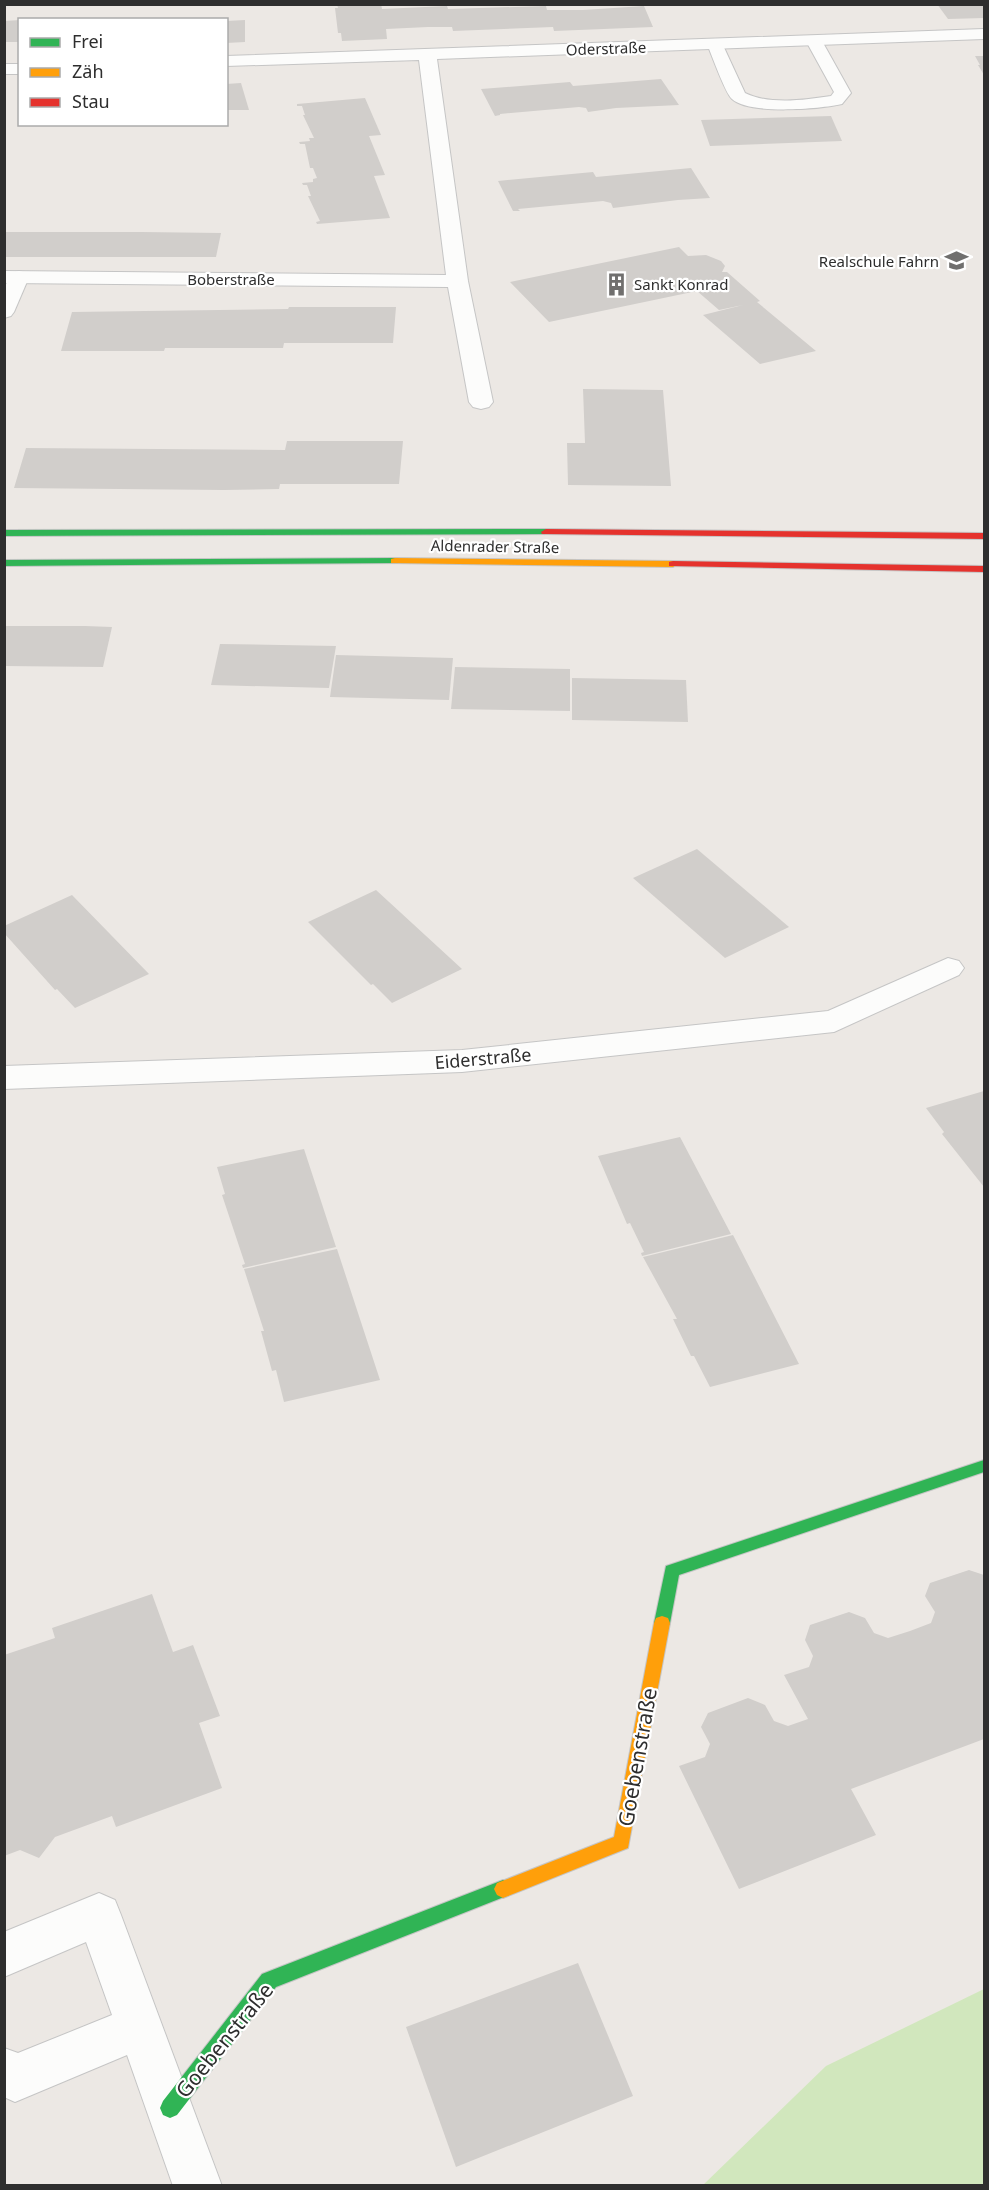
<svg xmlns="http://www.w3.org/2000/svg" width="989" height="2190" font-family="'Noto Sans',sans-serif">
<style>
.green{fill:#d1e7bd}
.building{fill:#d1cecb}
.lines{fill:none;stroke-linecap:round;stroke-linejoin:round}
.lane-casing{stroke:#c5c5c5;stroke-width:2}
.street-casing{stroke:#c5c5c5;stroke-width:2}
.fast-casing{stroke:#c5c5c5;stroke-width:2}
.slow-casing{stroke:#c5c5c5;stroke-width:2}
.jam-casing{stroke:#c5c5c5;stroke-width:2}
.lane{fill:#fcfcfb;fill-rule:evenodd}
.street{fill:#fcfcfb;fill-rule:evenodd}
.fast{fill:#30b455;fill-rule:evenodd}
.slow{fill:#ff9f0a;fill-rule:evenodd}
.jam{fill:#e5322d;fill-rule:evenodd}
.labels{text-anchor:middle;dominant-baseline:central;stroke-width:4.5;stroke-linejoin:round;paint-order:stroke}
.far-street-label{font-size:15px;fill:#2e2e2e;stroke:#fff}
.far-poi-label{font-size:15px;fill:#2e2e2e;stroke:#fff;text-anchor:end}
.street-label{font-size:18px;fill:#2e2e2e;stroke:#fff}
.near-street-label{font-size:21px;fill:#2e2e2e;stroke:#fff}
</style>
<rect width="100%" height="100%" fill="#ece8e4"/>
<polygon class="green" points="984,1989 984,2185 703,2185 826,2066"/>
<g class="building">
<polygon points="337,4 381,4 382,9 447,6 448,9 546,6 547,10 583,10 644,6 653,27 554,31 553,27 453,31 452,27 428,27 386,29 387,39 342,41 341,33 338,33 335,8 338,8"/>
<polygon points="937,4 984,4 984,18 948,19"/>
<polygon points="20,20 20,42 4,42 4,21"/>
<polygon points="245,20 245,42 226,43 226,21"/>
<polygon points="975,56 984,56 984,75 978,65 980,65"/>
<polygon points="661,79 679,105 616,108 588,112 586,108 579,107 500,114 500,115 495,116 481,89 570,82 573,86"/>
<polygon points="241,83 249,110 226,110 226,84"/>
<polygon points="365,98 381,135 369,136 385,175 374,176 390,218 317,224 316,222 320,221 308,196 311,196 307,185 303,185 302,183 313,182 313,179 317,178 313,168 310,168 305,144 300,144 299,142 310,141 309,138 314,138 303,115 305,115 302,106 297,106 297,104"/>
<polygon points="831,116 842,141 710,146 701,120"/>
<polygon points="691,168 710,198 678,200 613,208 611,203 603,201 518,209 520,211 513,211 498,181 593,172 596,177"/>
<polygon points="4,232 142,232 221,233 216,257 4,257"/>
<polygon points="679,247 688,256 706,255 721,261 725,266 722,272 727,272 760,301 757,302 816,351 760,364 703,315 743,305 719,310 697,291 549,322 510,282"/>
<polygon points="289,307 396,307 393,343 284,343 283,348 165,348 164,351 61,351 72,312 288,309"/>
<polygon points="583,389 663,390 671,486 568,485 567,443 585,443"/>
<polygon points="287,441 403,441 399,484 280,484 279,489 224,490 14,488 26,448 285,450"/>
<polygon points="4,626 85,626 112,627 103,667 4,666"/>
<polygon points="220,644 336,646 329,688 211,685"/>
<polygon points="336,655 453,658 449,700 330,697"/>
<polygon points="455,667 570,669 570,711 451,709"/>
<polygon points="572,678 686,680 688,722 572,720"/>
<polygon points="697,849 789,927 725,958 633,878"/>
<polygon points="376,890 462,969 392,1003 373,984 371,985 308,922"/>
<polygon points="72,895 149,974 75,1008 57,989 55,990 4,933 4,926"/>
<polygon points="984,1091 984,1187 942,1134 944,1132 926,1108"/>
<polygon points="680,1137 731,1234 642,1256 641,1253 644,1252 630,1223 627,1224 598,1156"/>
<polygon points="304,1149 336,1247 243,1268 242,1265 245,1264 222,1195 225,1194 217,1167"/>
<polygon points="733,1235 799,1364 710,1387 694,1356 691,1356 673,1319 677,1319 643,1257"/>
<polygon points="337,1249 380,1380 284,1402 276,1370 272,1371 261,1331 264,1331 244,1269"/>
<polygon points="969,1570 984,1575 984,1739 851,1789 876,1835 739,1889 679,1766 705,1757 710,1744 701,1727 708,1713 748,1698 765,1705 774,1721 788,1726 808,1719 784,1675 809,1667 813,1656 805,1640 810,1625 849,1612 865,1618 874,1633 888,1638 910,1631 931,1623 935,1612 925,1596 930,1583"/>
<polygon points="152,1594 173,1652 193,1645 220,1716 199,1723 222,1788 116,1827 112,1816 55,1837 39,1858 20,1850 4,1856 4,1655 55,1638 52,1628"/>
<polygon points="578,1963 633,2096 456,2167 406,2027"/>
</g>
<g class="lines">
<defs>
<g id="lane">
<path d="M814 36 822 41 851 93 842 104C820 109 749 115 732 99 725 93 712 55 707 44L715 39 721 41 745 93C769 105 805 100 831 96L834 92 806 41Z"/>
<polygon points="19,271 26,273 29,277 14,312 11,316 4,318 4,288 12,273"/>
</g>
<g id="street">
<polygon points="984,29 984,39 437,59 468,281 493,402 489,407 481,409 473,407 469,402 448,287 4,283 4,271 446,275 419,60 226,66 226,56"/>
<rect x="4" y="64" width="16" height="10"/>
<polygon points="948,958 959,961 964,968 959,975 834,1032 462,1072 4,1089 4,1066 462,1050 828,1011"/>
<polygon points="99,1893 115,1900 121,1915 222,2186 173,2186 127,2055 15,2102 4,2097 4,2048 18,2053 112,2015 86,1942 4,1977 4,1932"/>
</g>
<g id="fast">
<polygon points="546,529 551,532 550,534 4,536 4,530"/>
<polygon points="395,558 399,559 399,563 4,566 4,560"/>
<polygon points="984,1460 984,1472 679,1575 670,1623 668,1628 662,1630 656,1628 654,1623 666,1566"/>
<polygon points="503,1880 509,1883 512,1889 509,1895 276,1987 177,2115 170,2118 163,2115 160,2108 163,2101 262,1974"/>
</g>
<g id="slow">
<polygon points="395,558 673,561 678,564 673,567 391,563 391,559"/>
<polygon points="662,1616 668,1618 670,1623 628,1848 503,1898 497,1895 494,1889 497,1883 614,1837 654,1623 656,1618"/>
</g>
<g id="jam">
<polygon points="546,529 984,533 984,539 542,534 541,532"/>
<polygon points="673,561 984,566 984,572 669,566 669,562"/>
</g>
</defs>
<use href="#lane" class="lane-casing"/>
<use href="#street" class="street-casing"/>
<use href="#fast" class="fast-casing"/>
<use href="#slow" class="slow-casing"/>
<use href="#jam" class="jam-casing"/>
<use href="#lane" class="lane"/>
<use href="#street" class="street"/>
<use href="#fast" class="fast"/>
<use href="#slow" class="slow"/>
<use href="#jam" class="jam"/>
</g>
<defs>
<symbol id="school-bare" viewBox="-9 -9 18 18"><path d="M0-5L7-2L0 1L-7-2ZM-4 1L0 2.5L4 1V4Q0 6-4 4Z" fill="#706f6e" stroke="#fff" stroke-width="2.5" paint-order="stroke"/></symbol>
<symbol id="building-bare" viewBox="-9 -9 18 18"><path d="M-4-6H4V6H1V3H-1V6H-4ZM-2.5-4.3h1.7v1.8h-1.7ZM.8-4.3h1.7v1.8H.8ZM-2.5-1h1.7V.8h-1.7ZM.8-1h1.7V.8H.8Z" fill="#706f6e" stroke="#fff" stroke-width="2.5" paint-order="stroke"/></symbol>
</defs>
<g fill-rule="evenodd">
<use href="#school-bare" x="940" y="244" width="33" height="33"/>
<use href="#building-bare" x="600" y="268" width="33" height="33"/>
</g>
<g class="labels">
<g class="far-street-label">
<text transform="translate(606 48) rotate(-2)">Oderstraße</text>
<text x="231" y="279">Boberstraße</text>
<text transform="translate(495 546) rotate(1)">Aldenrader Straße</text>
</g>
<g class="far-poi-label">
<text x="939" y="261">Realschule Fahrn</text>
<text x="634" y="284" text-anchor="start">Sankt Konrad</text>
</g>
<g class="street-label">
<text transform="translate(483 1058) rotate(-5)">Eiderstraße</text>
</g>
<g class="near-street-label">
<text transform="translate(637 1757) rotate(-80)">Goebenstraße</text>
<text transform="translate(224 2040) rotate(-51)">Goebenstraße</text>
</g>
</g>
<rect width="989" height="2190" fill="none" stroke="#2e2e2e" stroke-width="12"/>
<rect x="18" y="18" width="210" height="108" fill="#ffffff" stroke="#ababab" stroke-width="1.5"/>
<rect x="30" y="38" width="30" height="9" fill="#30b455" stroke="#ababab" stroke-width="1.5"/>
<text x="72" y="48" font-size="18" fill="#2e2e2e">Frei</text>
<rect x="30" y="68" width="30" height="9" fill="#ff9f0a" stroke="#ababab" stroke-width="1.5"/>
<text x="72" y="78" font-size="18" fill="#2e2e2e">Zäh</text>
<rect x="30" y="98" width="30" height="9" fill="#e5322d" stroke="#ababab" stroke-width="1.5"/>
<text x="72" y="108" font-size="18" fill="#2e2e2e">Stau</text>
</svg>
